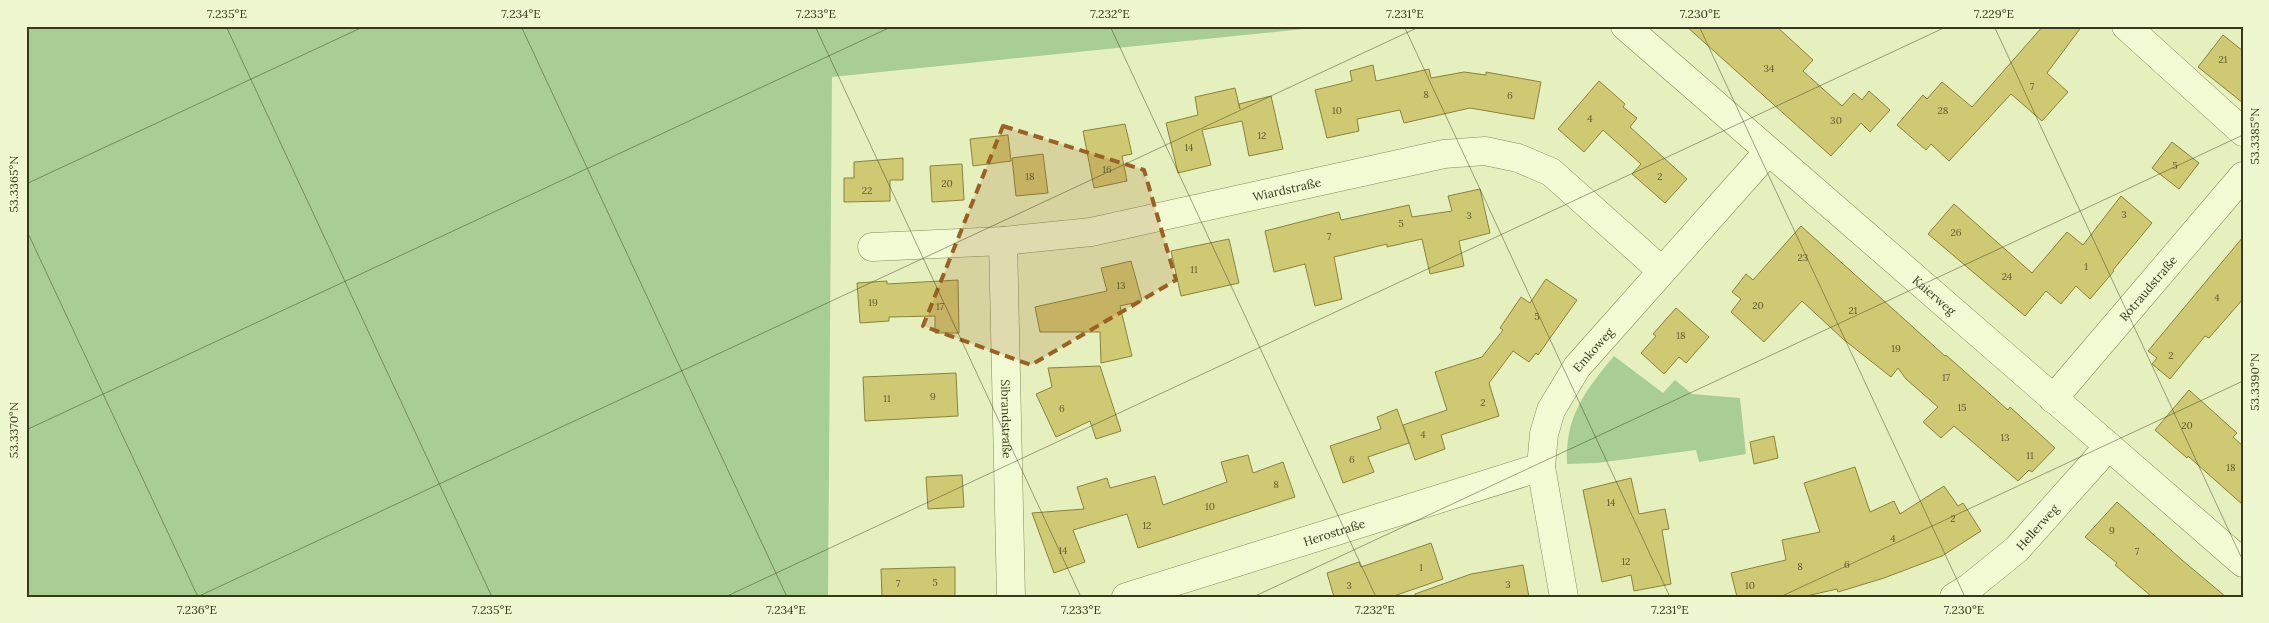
<svg xmlns="http://www.w3.org/2000/svg" width="2269" height="623" font-family="Lora,serif">
<style>
.green{fill:#a9ce93}
.building{fill:#d0c973;stroke:#8a823b}
.lines{fill:none;stroke-linecap:round;stroke-linejoin:round}
.minor-casing{stroke:#878957;stroke-width:29}
.minor{stroke:#f2fad3;stroke-width:28}
.marked{fill:#9b6024;fill-opacity:0.2;stroke:#9b6024;stroke-width:4;stroke-dasharray:10 6;stroke-linejoin:round}
.ticks{fill:none;stroke:#38381c;stroke-width:1;stroke-opacity:0.45}
.labels{text-anchor:middle;dominant-baseline:central;stroke-width:5;stroke-linejoin:round;paint-order:stroke}
.number-label{font-size:10px;fill:#5e5c32}
.street-label{font-size:12px;fill:#38381c;stroke:#eef7cf}
.neatline{fill:none;stroke:#38381c;stroke-width:2}
.ticks-label{font-size:12px;text-anchor:middle;fill:#38381c}
</style>
<rect width="100%" height="100%" fill="#e6f0bf"/>
<g class="green">
<polygon points="26,26 1333,26 832,77 828,597 26,597"/>
<path d="M1614 356 1663 393 1675 380 1692 394 1740 398 1746 454 1699 462 1696 450 1597 463 1567 464C1565 416 1585 391 1614 356Z"/>
</g>
<g class="building">
<polygon points="1686,26 1776,26 1813,60 1803,71 1842,106 1854,93 1862,100 1869,91 1890,110 1870,132 1861,123 1831,156"/>
<polygon points="2043,26 2082,26 2047,73 2068,92 2042,121 2011,94 1949,161 1931,144 1926,150 1897,125 1923,95 1927,99 1942,82 1972,107"/>
<polygon points="2223,35 2243,51 2243,103 2198,67"/>
<polygon points="1373,65 1376,81 1429,69 1431,78 1464,72 1486,75 1486,72 1541,82 1534,119 1470,108 1404,123 1400,110 1357,119 1359,131 1327,138 1315,90 1352,81 1350,71"/>
<polygon points="1599,81 1625,104 1623,107 1637,118 1630,127 1687,179 1665,203 1632,174 1641,164 1603,130 1584,152 1558,129"/>
<polygon points="1235,88 1240,109 1239,104 1271,96 1283,149 1249,156 1242,121 1202,130 1211,165 1178,173 1166,123 1198,115 1195,97"/>
<polygon points="1125,124 1132,154 1122,156 1127,181 1094,188 1083,131"/>
<polygon points="1008,135 1011,161 973,166 970,139"/>
<polygon points="2172,142 2199,163 2179,189 2152,168"/>
<polygon points="1043,154 1048,193 1016,196 1012,158"/>
<polygon points="903,158 903,180 890,180 890,201 844,202 844,178 854,178 854,162"/>
<polygon points="962,164 964,200 932,202 930,166"/>
<polygon points="1480,189 1490,233 1459,241 1464,266 1430,274 1422,239 1387,247 1387,244 1334,257 1342,299 1315,306 1305,264 1274,272 1265,231 1339,212 1341,220 1409,205 1412,217 1452,211 1448,196"/>
<polygon points="2121,196 2152,223 2113,270 2114,271 2090,299 2076,286 2061,304 2046,291 2025,316 1928,234 1954,204 2032,273 2067,232 2083,245"/>
<polygon points="1801,226 1945,356 1946,355 2008,410 2010,407 2055,448 2032,472 2029,470 2018,481 1954,426 1941,438 1923,422 1938,407 1906,379 1898,368 1891,377 1843,339 1802,301 1764,342 1731,312 1741,299 1732,292 1746,274 1753,280"/>
<polygon points="2243,237 2243,299 2209,338 2205,336 2170,379 2152,364 2157,358 2148,351"/>
<polygon points="1229,239 1239,283 1181,296 1171,251"/>
<polygon points="1131,261 1142,301 1120,306 1132,356 1101,363 1100,332 1040,332 1035,307 1107,291 1101,268"/>
<polygon points="1546,279 1577,300 1538,355 1536,353 1529,362 1513,351 1489,383 1499,416 1441,435 1445,449 1415,460 1403,425 1447,410 1435,372 1482,357 1503,330 1500,328 1521,297 1530,303"/>
<polygon points="958,280 959,333 935,333 935,316 889,317 889,321 860,323 857,283 887,281 887,284"/>
<polygon points="1676,308 1709,337 1686,363 1679,357 1664,374 1641,353 1656,336 1653,334"/>
<polygon points="1100,366 1121,431 1096,439 1090,421 1056,437 1036,394 1052,387 1048,368"/>
<polygon points="956,373 958,416 865,421 863,377"/>
<polygon points="2189,390 2237,433 2233,437 2243,446 2243,505 2188,456 2187,458 2155,430"/>
<polygon points="1397,409 1409,443 1368,457 1374,472 1343,483 1330,446 1381,429 1377,417"/>
<polygon points="1774,436 1778,458 1754,464 1750,442"/>
<polygon points="1248,455 1253,473 1283,462 1295,497 1138,548 1127,514 1073,530 1085,562 1054,573 1032,513 1084,509 1077,487 1107,478 1110,488 1155,476 1163,505 1227,482 1221,462"/>
<polygon points="1855,467 1870,512 1894,501 1900,514 1944,486 1958,506 1963,503 1981,531 1942,556 1884,578 1838,592 1837,589 1802,597 1737,597 1731,573 1786,560 1782,540 1820,532 1804,483"/>
<polygon points="962,475 964,507 928,509 926,477"/>
<polygon points="1631,478 1639,514 1665,509 1669,529 1662,530 1671,584 1634,591 1631,575 1602,582 1583,490"/>
<polygon points="2117,502 2182,560 2226,597 2152,597 2115,565 2117,563 2085,537"/>
<polygon points="1431,543 1443,579 1391,597 1334,597 1327,573 1359,562 1361,567"/>
<polygon points="1523,565 1529,597 1415,597 1415,594 1471,574"/>
<polygon points="955,567 955,597 882,597 881,569"/>
</g>
<g class="lines">
<defs>
<g id="minor">
<path id="s1" d="M1625 26 2243 563"/>
<polyline points="2126,26 2243,132"/>
<path id="s2" d="M1003 241 1011 597"/>
<path id="s3" d="M872 247 1003 241 1091 232 1444 154 1485 151 1518 158 1551 172 1662 271"/>
<path id="s4" d="M2053 399 2243 176"/>
<path id="s5" d="M1126 597 1541 467"/>
<path id="s6" d="M1564 597 1541 467 1544 434 1551 410 1577 367 1768 152"/>
<path id="s7" d="M1954 597 1970 587 2017 549 2108 447"/>
</g>
</defs>
<use href="#minor" class="minor-casing"/>
<use href="#minor" class="minor"/>
</g>
<path class="marked" d="M1003 126 1144 170 1176 280 1031 365 923 326Z"/>
<path class="ticks" d="M226 26 492 597M521 26 787 597M815 26 1081 597M1110 26 1376 597M1404 26 1670 597M1699 26 1965 597M1994 26 2243 561M26 184 365 26M26 229 198 597M26 430 893 26M197 597 1421 26M725 597 1948 26M1253 597 2243 135M1780 597 2243 381"/>
<g class="labels">
<g class="number-label">
<text x="2223" y="59">21</text>
<text x="1769" y="68">34</text>
<text x="2032" y="86">7</text>
<text x="1426" y="94">8</text>
<text x="1510" y="95">6</text>
<text x="1337" y="110">10</text>
<text x="1943" y="110">28</text>
<text x="1590" y="118">4</text>
<text x="1836" y="120">30</text>
<text x="1262" y="135">12</text>
<text x="1189" y="147">14</text>
<text x="2175" y="165">5</text>
<text x="1107" y="169">16</text>
<text x="1030" y="176">18</text>
<text x="1660" y="176">2</text>
<text x="947" y="183">20</text>
<text x="867" y="190">22</text>
<text x="2124" y="214">3</text>
<text x="1469" y="215">3</text>
<text x="1401" y="223">5</text>
<text x="1956" y="232">26</text>
<text x="1329" y="236">7</text>
<text x="1803" y="257">23</text>
<text x="2086" y="266">1</text>
<text x="1194" y="269">11</text>
<text x="2007" y="276">24</text>
<text x="1121" y="285">13</text>
<text x="2217" y="297">4</text>
<text x="873" y="302">19</text>
<text x="1758" y="305">20</text>
<text x="940" y="306">17</text>
<text x="1853" y="310">21</text>
<text x="1537" y="316">5</text>
<text x="1681" y="335">18</text>
<text x="1896" y="348">19</text>
<text x="2171" y="355">2</text>
<text x="1946" y="377">17</text>
<text x="933" y="396">9</text>
<text x="887" y="398">11</text>
<text x="1483" y="402">2</text>
<text x="1962" y="407">15</text>
<text x="1062" y="408">6</text>
<text x="2187" y="425">20</text>
<text x="1423" y="434">4</text>
<text x="2005" y="437">13</text>
<text x="2030" y="455">11</text>
<text x="1352" y="459">6</text>
<text x="2231" y="467">18</text>
<text x="1276" y="484">8</text>
<text x="1611" y="502">14</text>
<text x="1210" y="506">10</text>
<text x="1953" y="518">2</text>
<text x="1147" y="525">12</text>
<text x="2112" y="530">9</text>
<text x="1893" y="538">4</text>
<text x="1063" y="550">14</text>
<text x="2137" y="551">7</text>
<text x="1626" y="561">12</text>
<text x="1847" y="564">6</text>
<text x="1800" y="566">8</text>
<text x="1421" y="567">1</text>
<text x="935" y="582">5</text>
<text x="898" y="583">7</text>
<text x="1508" y="584">3</text>
<text x="1349" y="585">3</text>
<text x="1750" y="585">10</text>
</g>
<g class="street-label">
<text stroke="none"><textPath href="#s3" startOffset="420">Wiardstraße</textPath></text>
<text stroke="none"><textPath href="#s4" startOffset="146">Rotraudstraße</textPath></text>
<text stroke="none"><textPath href="#s1" startOffset="410">Kaierweg</textPath></text>
<text stroke="none"><textPath href="#s6" startOffset="264">Emkoweg</textPath></text>
<text stroke="none"><textPath href="#s2" startOffset="178">Sibrandstraße</textPath></text>
<text stroke="none"><textPath href="#s7" startOffset="109">Hellerweg</textPath></text>
<text stroke="none"><textPath href="#s5" startOffset="218">Herostraße</textPath></text>
</g>
</g>
<rect width="2269" height="623" fill="none" stroke="#eef7cf" stroke-width="55"/>
<rect x="28" y="28" width="2214" height="568" class="neatline"/>
<g class="ticks-label">
<text x="227" y="18">7.235°E</text>
<text x="521" y="18">7.234°E</text>
<text x="816" y="18">7.233°E</text>
<text x="1110" y="18">7.232°E</text>
<text x="1405" y="18">7.231°E</text>
<text x="1700" y="18">7.230°E</text>
<text x="1994" y="18">7.229°E</text>
<text transform="translate(2255 136) rotate(-90)" y="4">53.3385°N</text>
<text transform="translate(14 184) rotate(-90)" y="4">53.3365°N</text>
<text transform="translate(2255 382) rotate(-90)" y="4">53.3390°N</text>
<text transform="translate(14 430) rotate(-90)" y="4">53.3370°N</text>
<text x="197" y="614">7.236°E</text>
<text x="492" y="614">7.235°E</text>
<text x="786" y="614">7.234°E</text>
<text x="1081" y="614">7.233°E</text>
<text x="1375" y="614">7.232°E</text>
<text x="1670" y="614">7.231°E</text>
<text x="1964" y="614">7.230°E</text>
</g>
</svg>
